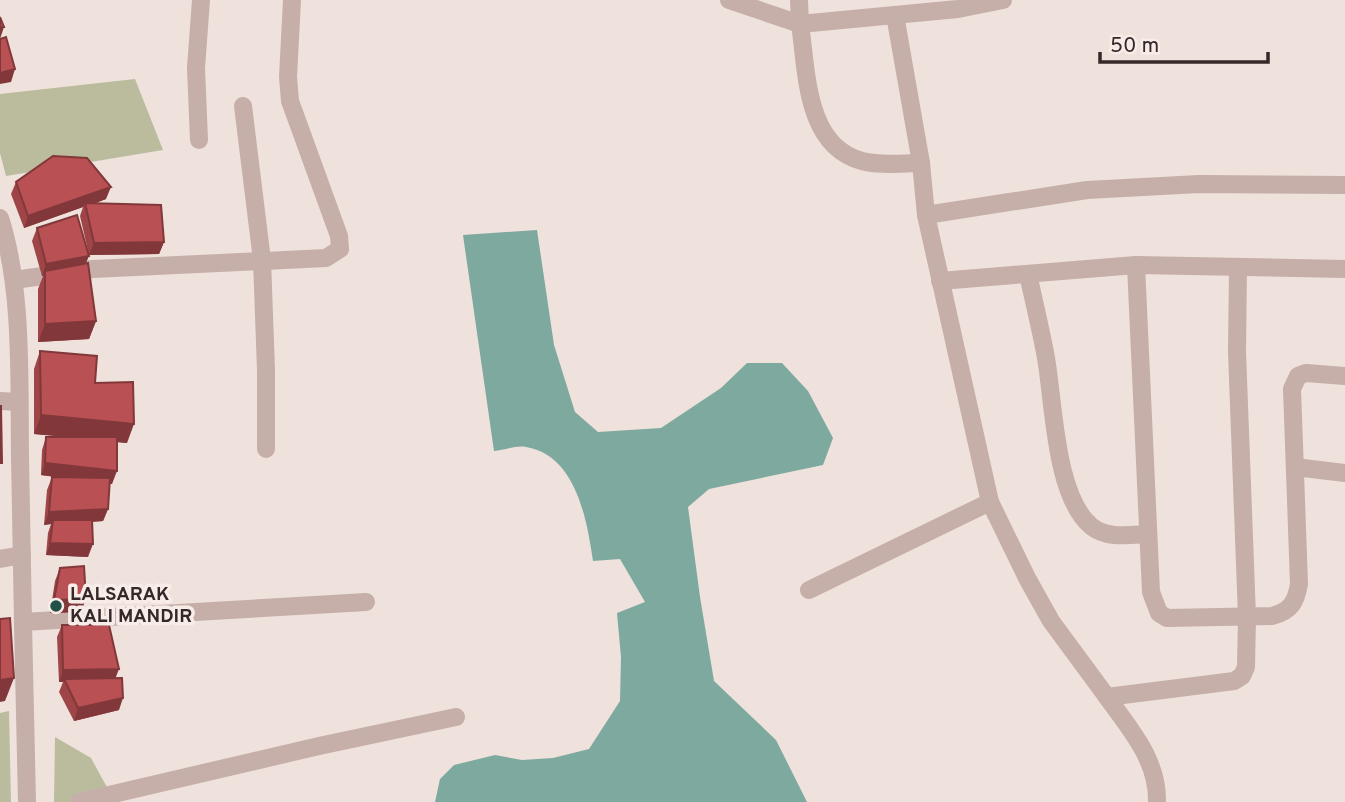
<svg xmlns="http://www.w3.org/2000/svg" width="1345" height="802" font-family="Overpass,sans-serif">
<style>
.green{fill:#babc9d}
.water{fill:#7ea99f}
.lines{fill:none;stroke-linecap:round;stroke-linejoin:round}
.minor{stroke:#c6aea9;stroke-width:18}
.wall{fill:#9f4547}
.shaded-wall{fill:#82383a}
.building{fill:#b95053;stroke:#82383a;stroke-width:2}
.poi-dot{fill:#225147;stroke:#f7ece8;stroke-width:2.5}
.labels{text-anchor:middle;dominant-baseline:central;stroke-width:7;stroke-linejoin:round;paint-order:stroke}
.poi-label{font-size:19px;font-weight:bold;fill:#342828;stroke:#f7ece8;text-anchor:start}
</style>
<rect width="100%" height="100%" fill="#efe1dc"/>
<g class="green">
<polygon points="135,79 163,150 6,176 0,153 0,94"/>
<polygon points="9,711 11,802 0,802 0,713"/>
<polygon points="55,737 91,758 115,802 54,802"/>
</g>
<path class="water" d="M537 230 554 345 575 412 598 432 661 428 721 388 747 363H782L808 391 833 438 823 465 709 489 688 507 700 597 714 681 776 740 807 802H435L440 779 454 765 495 755 522 760 553 758 589 749 620 701 621 657 617 613 645 602 620 559 593 561C587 520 576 455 526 447 517 445 504 450 494 451L463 235Z"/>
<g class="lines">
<g class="minor">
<polyline points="729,0 800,24 799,0"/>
<polyline points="895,15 921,163 926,215 990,502 1027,578 1051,621 1107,697 1234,681 1242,676 1246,667 1247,617 1237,352 1238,267"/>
<polyline points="243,106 262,260 266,370 266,449"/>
<polyline points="199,140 196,68 201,0"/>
<path d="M921 163C903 163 880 166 862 161 805 146 807 71 800 24L958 9 1003 0"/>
<polyline points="926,215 1087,190 1199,184 1345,185"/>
<path d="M0 218C23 289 19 381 20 456 22 571 24 687 27 802"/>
<path d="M1136 265 1151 592 1159 613 1167 618 1272 616C1291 611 1296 602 1299 584L1292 389 1298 376 1306 373 1345 376"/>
<path d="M1028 274C1034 302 1041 330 1046 358 1054 404 1055 496 1091 526 1106 539 1130 535 1148 534"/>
<polyline points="14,280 93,269 326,258 340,249 339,236 290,101 288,77 292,0"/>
<polyline points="940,281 1136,265 1345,269"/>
<polyline points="0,401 19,402"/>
<polyline points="1295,467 1345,473"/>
<polyline points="0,559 22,555"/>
<polyline points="809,590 990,502"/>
<polyline points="23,622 366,602"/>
<path d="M1107 697C1130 729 1158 760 1157 802"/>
<polyline points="79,802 319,746 456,717"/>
</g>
</g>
<g class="wall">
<polygon points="16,182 106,199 95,203 164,242 159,254 89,255 80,216 83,207 24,228 11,194"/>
<polygon points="37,228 86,263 96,321 89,339 38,342 38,289 43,276 42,276 32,241"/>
<polygon points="40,351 95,383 127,443 117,442 112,484 110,483 108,509 103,521 92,522 88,557 46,555 48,533 51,524 44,525 47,490 52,477 55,477 41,475 42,450 46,437 71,437 34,434 34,369"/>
<polygon points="60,568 81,612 50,613 55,581"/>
<polygon points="62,625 116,678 119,710 74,721 59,692 63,682 59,682 57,637"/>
</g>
<g class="shaded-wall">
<polygon points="0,27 4,27 0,39"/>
<polygon points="15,69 11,82 0,84 0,73"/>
<polygon points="111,187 106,199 86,207 85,203 83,207 24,228 28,216"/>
<polygon points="164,242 159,254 89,255 94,243"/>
<polygon points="89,256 84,268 45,271 43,276 42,276 46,264"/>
<polygon points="96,321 89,339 38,342 45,324"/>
<polygon points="41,415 134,424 127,443 34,434"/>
<polygon points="45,463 117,471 112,484 41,475"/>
<polygon points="108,509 103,521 52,524 53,520 51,524 44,525 49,512"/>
<polygon points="50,543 93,544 88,557 46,555"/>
<polygon points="86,599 81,612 50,613 54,600"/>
<polygon points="119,669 114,682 64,679 63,682 59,682 63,670"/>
<polygon points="14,678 5,701 0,702 0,680"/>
<polygon points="123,698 119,710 74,721 78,708"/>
</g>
<g class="building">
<polygon points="0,17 4,27 0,27"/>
<polygon points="6,37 15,69 0,73 0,39"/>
<polygon points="53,156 87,158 111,187 28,216 16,182"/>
<polygon points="85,203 161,205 164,242 94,243"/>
<polygon points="77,215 89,256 46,264 37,228"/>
<polygon points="88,263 96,321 45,324 45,271"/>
<polygon points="40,351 97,356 95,383 133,382 134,424 41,415"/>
<polygon points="0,406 1,406 2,463 0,463"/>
<polygon points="46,437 117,437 117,471 45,463"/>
<polygon points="52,477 110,478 108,509 49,512"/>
<polygon points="53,520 92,520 93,544 50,543"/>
<polygon points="84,566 86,599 54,600 60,568"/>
<polygon points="10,618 14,678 0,680 0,619"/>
<polygon points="62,625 109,625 119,669 63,670"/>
<polygon points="122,678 123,698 78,708 64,679"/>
</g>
<circle class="poi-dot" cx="56" cy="606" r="7"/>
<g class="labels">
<g class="poi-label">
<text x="70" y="595">LALSARAK<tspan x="70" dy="22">KALI MANDIR</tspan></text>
</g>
</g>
<path d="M1100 52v10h168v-10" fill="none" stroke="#342828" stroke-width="3.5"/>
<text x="1110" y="52" font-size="21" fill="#342828" stroke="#f7ece8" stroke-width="5" paint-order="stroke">50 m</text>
</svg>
